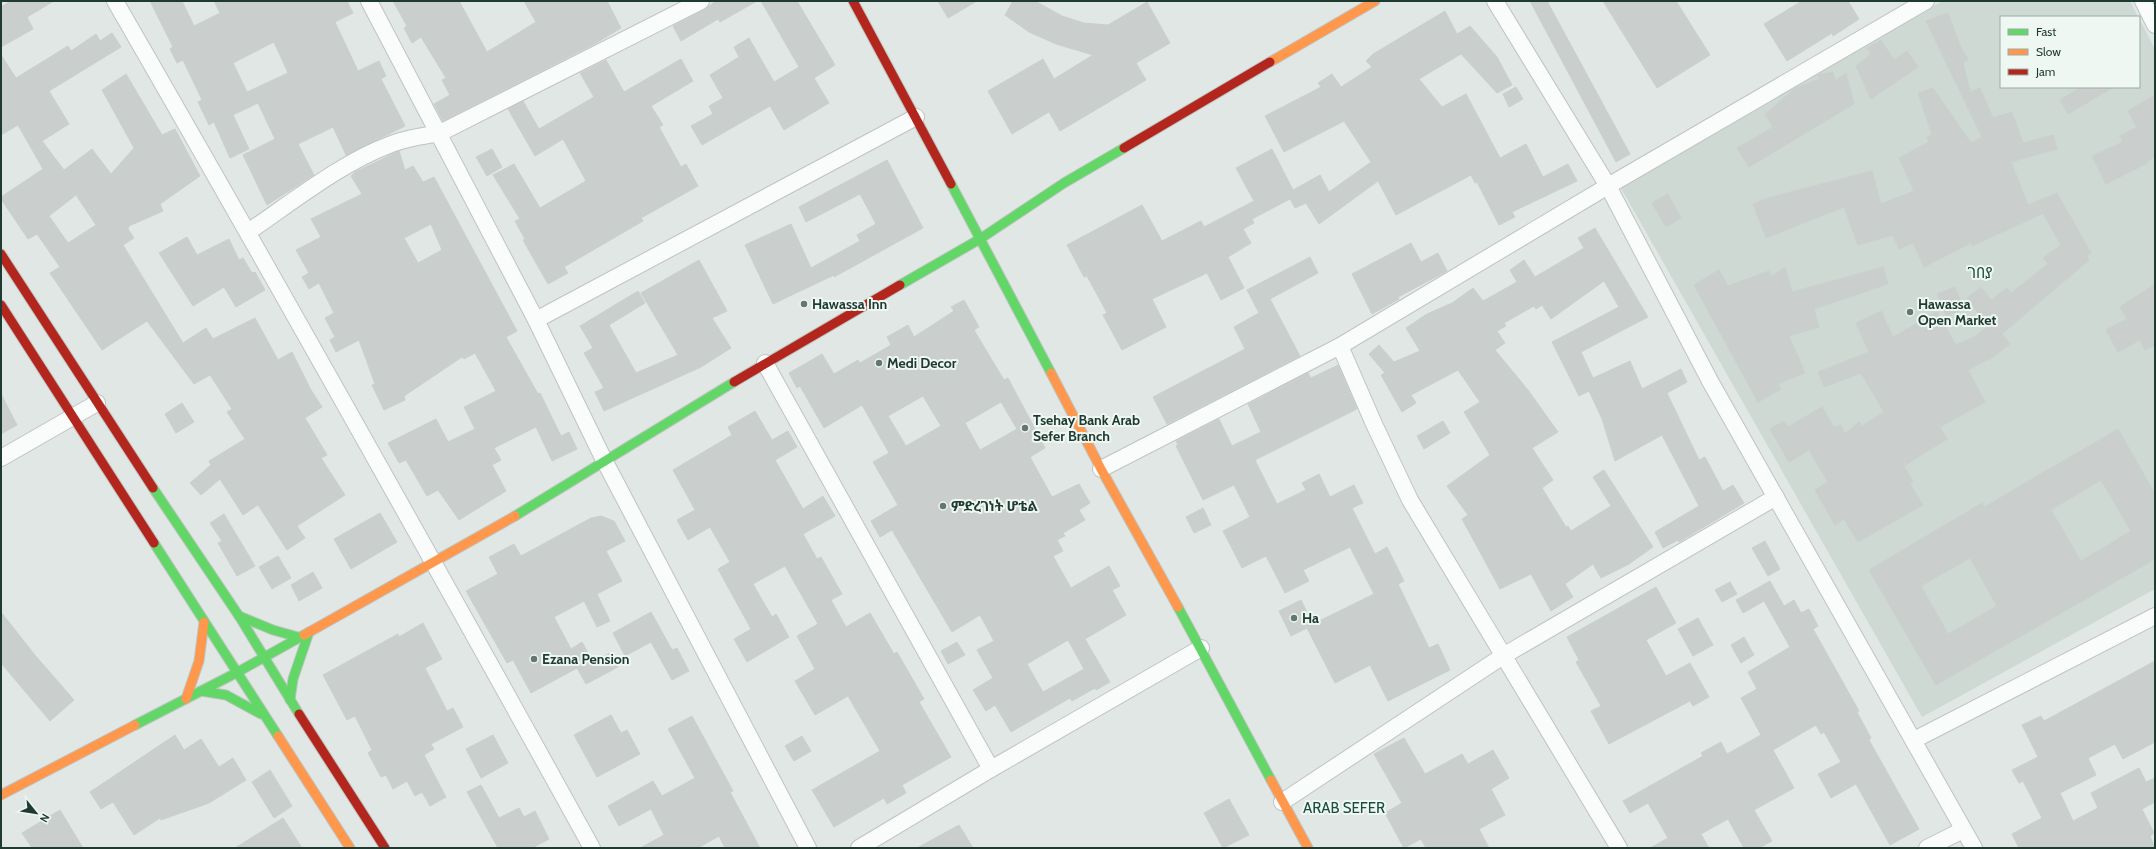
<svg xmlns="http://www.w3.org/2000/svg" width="2156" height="849" font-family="Cabin,'Noto Sans Ethiopic',sans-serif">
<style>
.built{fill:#ced9d4}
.building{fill:#cacfcd;stroke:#c9d0cd;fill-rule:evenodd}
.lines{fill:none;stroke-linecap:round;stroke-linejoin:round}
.street-casing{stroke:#bec4c1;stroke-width:18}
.fast-casing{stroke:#bdc5c1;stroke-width:11}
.slow-casing{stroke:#bdc5c1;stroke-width:11}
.jam-casing{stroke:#bdc5c1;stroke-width:11}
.street{stroke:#fafbfb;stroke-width:16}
.fast{stroke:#63d668;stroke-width:9}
.slow{stroke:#ff974d;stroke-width:9}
.jam{stroke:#b3261e;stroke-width:9}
.poi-dot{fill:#637770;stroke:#eef7f2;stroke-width:1.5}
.labels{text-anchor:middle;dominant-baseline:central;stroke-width:4;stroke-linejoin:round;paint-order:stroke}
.poi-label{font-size:14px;font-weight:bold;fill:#1f3a31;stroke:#eef7f2;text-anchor:start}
.neighbourhood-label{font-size:15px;fill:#1b4c3e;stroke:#eef7f2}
</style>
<rect width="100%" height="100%" fill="#e1e7e4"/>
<polygon class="built" points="1943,1 2130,1 2138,17 2001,17 2001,87 2139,87 2139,18 2155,49 2155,589 1922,717 1618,183 1890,29"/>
<g class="building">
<polygon points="11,1 54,1 27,17 33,29 1,47 1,7"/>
<path d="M150 1H182L194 26 220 13 214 1H347L353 13 335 22 358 71 379 61 386 76 381 79 405 126 346 155 333 127 298 144 314 175 267 205 243 155 275 139 258 103 233 115 249 149 230 158 214 122 209 125 198 102 202 100 183 60 177 63 170 49 173 47ZM274 42 288 73 247 92 233 63Z"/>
<polygon points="393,1 459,1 487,52 536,22 524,1 607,1 621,28 596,43 443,121 434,104 450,95 442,80 446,78 421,37 412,43 404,28 407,26"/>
<polygon points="716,1 757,1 720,22 718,19 681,41 673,26 705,9"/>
<polygon points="761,1 797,1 835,65 814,78 829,103 784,130 770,106 702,145 691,126 713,114 709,106 723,98 710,75 739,57 734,47 749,38 774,82 799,67"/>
<polygon points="938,1 977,1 948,18"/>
<polygon points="1013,1 1035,1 1062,16 1084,23 1108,25 1147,2 1170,43 1136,63 1146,80 1060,131 1049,112 1012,134 988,91 1043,59 1054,79 1093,55 1056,44 1029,32 1005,15"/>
<polygon points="1530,1 1547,1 1630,154 1616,162"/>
<polygon points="1603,1 1676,1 1710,55 1657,88"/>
<polygon points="1802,1 1848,1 1859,19 1833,36 1832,33 1787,61 1764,24"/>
<polygon points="1445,11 1457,34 1470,26 1497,57 1512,85 1497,93 1461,54 1419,79 1442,107 1466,94 1500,158 1526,144 1543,177 1568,164 1577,181 1512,212 1515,217 1499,225 1477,182 1475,183 1471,175 1396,215 1378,181 1319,224 1306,203 1295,208 1290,199 1252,219 1254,223 1243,229 1251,243 1228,257 1244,288 1221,300 1207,273 1152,299 1166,327 1122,350 1103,315 1107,313 1087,276 1084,277 1067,245 1142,205 1162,241 1201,221 1204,227 1254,201 1236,168 1272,149 1293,190 1320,175 1329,192 1371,162 1344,121 1284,152 1265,116 1321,87 1318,83 1332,74 1341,87 1372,67 1366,61 1373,54"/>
<polygon points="1948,13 1959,43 1968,60 1963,62 1970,92 1980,88 1993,118 2012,112 2023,143 2053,135 2057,149 2011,162 2028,205 2057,193 2091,253 2087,255 2089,260 2002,334 2010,344 1993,357 1968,370 1985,402 1940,427 1947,439 1904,466 1913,482 1910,484 1923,505 1858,542 1844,519 1835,525 1815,490 1828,482 1809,450 1789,462 1770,429 1784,421 1788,427 1822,407 1834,427 1841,425 1845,434 1859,422 1862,426 1884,412 1861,373 1824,387 1818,372 1869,352 1856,323 1881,311 1893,337 1937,312 1956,345 1974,337 1988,326 1967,298 1981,287 1991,300 2007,288 2011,293 2048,264 2043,258 2061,245 2037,203 2042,214 1972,246 1971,243 1924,267 1913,243 1899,249 1893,235 1858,245 1844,207 1766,238 1753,204 1771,197 1872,171 1881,204 1914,191 1899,158 1929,142 1927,137 1932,135 1918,93 1933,88 1971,143 1982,137 1926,21"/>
<path d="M112 33 121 47 49 91 69 124 42 141 64 170 92 149 111 174 134 148 102 90 126 74 162 135 175 129 200 176 160 204 163 211 129 226 128 229 134 238 123 245 183 343 206 328 213 339 255 318 278 360 292 352 311 390 322 407 305 418 327 455 321 458 345 495 297 526 305 538 287 550 258 505 243 515 220 479 201 495 190 483 211 465 209 461 245 439 227 412 232 409 210 375 194 384 147 321 102 350 50 273 60 267 37 234 28 239 1 199V197L43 169 18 125 1 135V55L16 78 68 46 71 51 96 34 100 41ZM76 195 96 225 68 243 49 216Z"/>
<polygon points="1881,40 1894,60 1907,51 1918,67 1871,99 1856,66 1871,54 1867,48"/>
<polygon points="681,59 693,81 651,106 663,125 659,127 681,167 686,164 698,186 641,218 643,221 564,267 568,273 548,284 523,240 525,239 515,221 520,219 493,175 514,164 540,208 586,181 563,139 535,156 508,109 523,101 539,129 594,97 580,73 606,60 624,92"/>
<polygon points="1833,72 1835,81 1846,73 1854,104 1749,167 1737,148 1773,127 1765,114 1796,88 1819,79 1818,75"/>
<polygon points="1516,87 1523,99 1509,107 1503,94"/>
<polygon points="2081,87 2114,87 2068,114 2060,100"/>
<polygon points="2155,95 2155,157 2147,161 2148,163 2106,184 2092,156 2123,142 2120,136 2137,127 2128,111"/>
<polygon points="492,149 502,167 487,176 476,157"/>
<path d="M399 151 405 170 413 166 423 182 434 177 517 331 506 337 538 394 540 393 561 436 569 432 577 449 552 461 536 427 494 448 501 460 492 465 506 491 459 520 438 490 427 496 406 460 399 463 388 443 436 419 448 442 475 429 464 407 496 391 475 353 464 359 462 357 404 396 405 400 384 410 372 385 375 384 359 340 336 352 330 340 335 337 325 318 334 313 319 283 309 289 302 277 309 273 296 250 321 237 311 219 362 194 351 176 355 172ZM431 224 442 250 418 263 404 238Z"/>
<polygon points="887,160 923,228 834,277 834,275 773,304 745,245 791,224 811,268 860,241 857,235 876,224 860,194 806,222 799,207"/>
<polygon points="1668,194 1681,218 1666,227 1652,203"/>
<polygon points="1595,228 1648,317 1581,352 1593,378 1630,361 1642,389 1681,369 1687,382 1667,393 1699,460 1705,457 1723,491 1733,485 1744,503 1679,542 1678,540 1663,548 1655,532 1699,506 1662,435 1615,461 1602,419 1589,391 1579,396 1552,342 1619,307 1604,281 1551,319 1542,305 1536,309 1534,306 1504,323 1506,326 1497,331 1505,343 1495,350 1528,390 1558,432 1532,448 1553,480 1542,488 1566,527 1568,526 1571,531 1611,506 1593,477 1604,470 1653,547 1629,564 1601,578 1593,564 1565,584 1573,597 1551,611 1531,574 1500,589 1462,519 1468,515 1447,486 1490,455 1464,412 1480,402 1458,370 1411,395 1416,403 1402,412 1381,375 1385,373 1369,354 1379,345 1394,362 1420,351 1406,328 1427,314 1452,303 1473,288 1483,301 1517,282 1510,270 1524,260 1535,277 1584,248 1578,238"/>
<polygon points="187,237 197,255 229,239 239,260 243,258 252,273 255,272 265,290 236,307 224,287 193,306 159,253"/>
<polygon points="1411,243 1421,262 1438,253 1447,271 1398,297 1399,299 1372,314 1352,274"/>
<polygon points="1310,257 1318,273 1270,299 1300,356 1167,424 1153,397 1245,349 1234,327 1259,313 1247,290"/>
<polygon points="699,260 727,311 712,318 731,348 701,367 604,411 595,392 604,388 584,353 593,348 580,326 638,291 645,303 609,325 636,373 678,355 641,293"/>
<polygon points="1785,267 1792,292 1883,267 1888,284 1814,309 1819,327 1789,336 1805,373 1778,384 1781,389 1758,402 1694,285 1719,270 1728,286 1769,271 1771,277"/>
<polygon points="2155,284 2155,345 2145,350 2140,340 2118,352 2106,330 2127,319 2120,307"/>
<polygon points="1955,287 1964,309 1946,316 1937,294"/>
<path d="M964 300 979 327 974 330 1004 380 1008 378 1045 448 1030 457 1052 497 1079 484 1090 503 1079 510 1085 520 1063 533 1065 536 1057 540 1063 551 1053 556 1071 588 1109 566 1120 586 1112 590 1126 615 1085 639 1110 682 1096 690 1095 688 1072 701 1070 698 1011 732 995 705 986 711 973 690 993 678 977 650 994 641 980 615 952 632 892 530 880 537 871 521 898 505 873 462 889 453 862 405 824 428 800 386 797 388 789 373 822 354 834 374 858 360 860 363 891 345 887 337 908 325 914 337 954 311 951 307ZM923 396 941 426 906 446 888 416ZM1001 402 1017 429 980 450 965 423ZM1068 640 1084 669 1043 692 1027 664Z"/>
<polygon points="1338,365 1357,409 1255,460 1277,504 1306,490 1302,483 1319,474 1330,497 1354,485 1363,503 1352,508 1375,554 1387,547 1404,581 1398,584 1429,648 1438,644 1450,670 1388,701 1370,665 1335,683 1307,628 1291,636 1279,611 1301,600 1313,624 1374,594 1350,547 1303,570 1309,581 1285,593 1266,556 1242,568 1223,531 1250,517 1234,485 1203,500 1176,446 1178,445 1176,441 1219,419 1232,446 1261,432 1248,404 1308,373 1311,378"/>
<polygon points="1,394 17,425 1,434"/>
<polygon points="182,403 194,422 176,433 165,414"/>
<polygon points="755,411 772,440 788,431 797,447 775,460 803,509 823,496 835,516 803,534 817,559 821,557 842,594 831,600 846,627 870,613 894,654 897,652 924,699 919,702 951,757 902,785 906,793 887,804 884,798 834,827 812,790 880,751 848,696 815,715 795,681 815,669 797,636 818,624 785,566 753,584 772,617 776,614 789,637 747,662 734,639 751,629 718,569 730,562 710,527 688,540 677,520 695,510 673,470 732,435 728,427"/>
<polygon points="1443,421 1450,433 1424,449 1417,436"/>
<path d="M2118 429 2155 494V559L1936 685 1869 570 1982 503 1984 507ZM2101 480 2131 531 2081 561 2051 510ZM1970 558 1997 606 1948 634 1921 586Z"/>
<polygon points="1203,508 1211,525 1194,533 1186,517"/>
<polygon points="380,513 397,542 351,569 334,539"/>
<polygon points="224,514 255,566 237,576 218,543 222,541 210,523"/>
<polygon points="601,516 614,521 625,541 606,551 622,581 597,594 610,621 597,627 584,601 554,617 571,649 582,642 593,662 610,653 618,667 586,684 577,668 531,693 513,660 507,663 466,591 498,574 489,557 514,544 521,556 591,518"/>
<polygon points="1765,541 1780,569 1768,576 1752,548"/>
<polygon points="278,556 291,578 272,589 259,567"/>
<polygon points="313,572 322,588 299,601 291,585"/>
<polygon points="1770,581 1784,606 1794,600 1801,613 1809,609 1818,626 1813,629 1859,711 1857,712 1871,738 1869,740 1919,829 1890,845 1856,784 1831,798 1818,774 1841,762 1824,732 1821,734 1816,725 1773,750 1794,788 1754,810 1772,841 1759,848 1744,848 1728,819 1701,834 1709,848 1650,848 1668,838 1648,803 1630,813 1623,801 1703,756 1701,753 1721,742 1727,754 1761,735 1741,698 1757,689 1748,672 1790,647 1764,601 1743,613 1736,600"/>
<polygon points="1730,582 1737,594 1722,602 1715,590"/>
<polygon points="1656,587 1676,623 1646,640 1666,676 1690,663 1709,697 1693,706 1690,701 1609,744 1591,711 1601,706 1576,662 1579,660 1567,637"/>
<polygon points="1,612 34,654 74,700 50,721 1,663"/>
<polygon points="651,612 672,650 677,648 689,671 672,680 651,642 625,656 613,633"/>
<polygon points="1698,618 1713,645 1693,656 1678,629"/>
<polygon points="423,623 442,659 425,668 447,711 453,708 463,727 431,744 434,749 424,755 446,797 430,806 422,792 415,796 407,781 393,789 386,775 381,777 368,753 372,750 355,716 347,720 323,675 398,634 399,637"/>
<polygon points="1744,637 1754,655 1741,663 1731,645"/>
<polygon points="957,642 965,655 948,664 941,651"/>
<polygon points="2155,661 2155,742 2123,759 2115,744 2088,758 2096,775 2060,793 2073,821 2098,808 2091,793 2139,768 2146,782 2155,778 2155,802 2142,809 2154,833 2150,836 2155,848 2019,848 2012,834 2042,818 2023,781 2019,783 2012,770 2038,757 2022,725 2041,716 2044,721"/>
<polygon points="611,715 621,733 627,730 640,754 597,777 574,735"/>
<polygon points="692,716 733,791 730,792 760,848 725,848 719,836 698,848 640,848 664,835 651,809 619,826 608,806 653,781 662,796 695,778 668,729"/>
<polygon points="175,735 184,750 201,739 219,767 233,758 246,780 209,803 161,820 160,818 134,835 113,802 101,809 90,792"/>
<polygon points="493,735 508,763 481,778 466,749"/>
<polygon points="802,736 811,751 794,761 785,746"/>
<polygon points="1404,738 1425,774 1462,754 1468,764 1493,750 1509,778 1491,789 1505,815 1479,829 1489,848 1426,848 1421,839 1404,848 1385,813 1402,803 1374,754"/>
<polygon points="270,770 292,806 274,818 252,782"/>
<polygon points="481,785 499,818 519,808 524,817 535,811 549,839 532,848 498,848 467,792"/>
<polygon points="1229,799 1249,835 1223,848 1204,813"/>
<polygon points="60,810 83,848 32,848 22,833"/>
<polygon points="283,818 302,848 235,848"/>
<polygon points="959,825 973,848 917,848"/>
</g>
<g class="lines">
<defs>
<g id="street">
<path d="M115 1C277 282 435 564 592 848"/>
<polyline points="369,1 536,320 604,460 808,848"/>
<polyline points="1495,1 1608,186 1710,381 1974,848"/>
<polyline points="2143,1 2155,25"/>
<path d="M248 232C291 203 341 163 389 145 405 138 423 136 440 133L701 1"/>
<polyline points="536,320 916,117"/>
<polyline points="1340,346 1374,424 1410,500 1619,848"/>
<polyline points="765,363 991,769"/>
<polyline points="1,458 97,403"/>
<polyline points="1101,469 1340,346 1608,186 1926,1"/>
<polyline points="1914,740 2155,616"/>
<polyline points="1282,802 1503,656 1776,497"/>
<polyline points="859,848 991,769 1201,648"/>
<polyline points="1927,848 1963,830"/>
</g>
<g id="fast">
<polyline points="951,184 1051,373"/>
<polyline points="900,285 980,239 1064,183 1124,148"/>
<polyline points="153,488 239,616 299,714"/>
<polyline points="515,516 734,382"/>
<polyline points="154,543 278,736"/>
<polyline points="1178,607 1271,780"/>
<polyline points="239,616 273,630 298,637"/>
<polyline points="201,691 226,695 261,714"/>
<polyline points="290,700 293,679 309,632"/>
<polyline points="135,725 236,673 304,635"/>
</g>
<g id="slow">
<polyline points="1270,62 1375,1"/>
<polyline points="1051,373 1101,469 1178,607"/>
<polyline points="304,635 515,516"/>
<polyline points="186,699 199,661 204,622"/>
<polyline points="278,736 350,848"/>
<polyline points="1271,780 1308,848"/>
<polyline points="1,795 135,725"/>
</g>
<g id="jam">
<polyline points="853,1 951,184"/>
<polyline points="1124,148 1270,62"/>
<polyline points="1,254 153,488"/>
<polyline points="1,305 154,543"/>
<polyline points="734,382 900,285"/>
<polyline points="299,714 385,848"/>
</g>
</defs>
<use href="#street" class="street-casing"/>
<use href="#fast" class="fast-casing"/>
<use href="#slow" class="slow-casing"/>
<use href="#jam" class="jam-casing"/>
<use href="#street" class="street"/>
<use href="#fast" class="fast"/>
<use href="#slow" class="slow"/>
<use href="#jam" class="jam"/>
</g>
<g class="poi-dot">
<circle cx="804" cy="304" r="4"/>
<circle cx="1910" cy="312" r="4"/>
<circle cx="879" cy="363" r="4"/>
<circle cx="1025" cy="428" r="4"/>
<circle cx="943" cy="506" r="4"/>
<circle cx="1294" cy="618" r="4"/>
<circle cx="534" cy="659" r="4"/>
</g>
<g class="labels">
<g class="poi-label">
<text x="812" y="304">Hawassa Inn</text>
<text x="1918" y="304">Hawassa<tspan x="1918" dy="16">Open Market</tspan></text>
<text x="887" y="363">Medi Decor</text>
<text x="1033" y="420">Tsehay Bank Arab<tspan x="1033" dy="16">Sefer Branch</tspan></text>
<text x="951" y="506">ምድረገነት ሆቴል</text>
<text x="1302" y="618">Ha</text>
<text x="542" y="659">Ezana Pension</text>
</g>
<g class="neighbourhood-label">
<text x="1980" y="273">ገበያ</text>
<text x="1344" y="808">ARAB SEFER</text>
</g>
</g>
<rect width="2156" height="849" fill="none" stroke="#1f3a31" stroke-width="4"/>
<rect x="2000" y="16" width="140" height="72" fill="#eef7f2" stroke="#9baba5"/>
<rect x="2008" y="29" width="20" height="6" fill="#63d668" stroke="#9baba5"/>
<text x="2036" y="36" font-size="12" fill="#1f3a31">Fast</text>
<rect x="2008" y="49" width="20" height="6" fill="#ff974d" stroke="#9baba5"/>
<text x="2036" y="56" font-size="12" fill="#1f3a31">Slow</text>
<rect x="2008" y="69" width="20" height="6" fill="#b3261e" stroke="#9baba5"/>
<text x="2036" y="76" font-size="12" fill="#1f3a31">Jam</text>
<g transform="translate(36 813) rotate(120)" stroke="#eef7f2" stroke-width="3" paint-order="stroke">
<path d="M0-3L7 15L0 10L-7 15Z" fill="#1f3a31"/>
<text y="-6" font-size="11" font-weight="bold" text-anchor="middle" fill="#1f3a31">N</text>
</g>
</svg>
